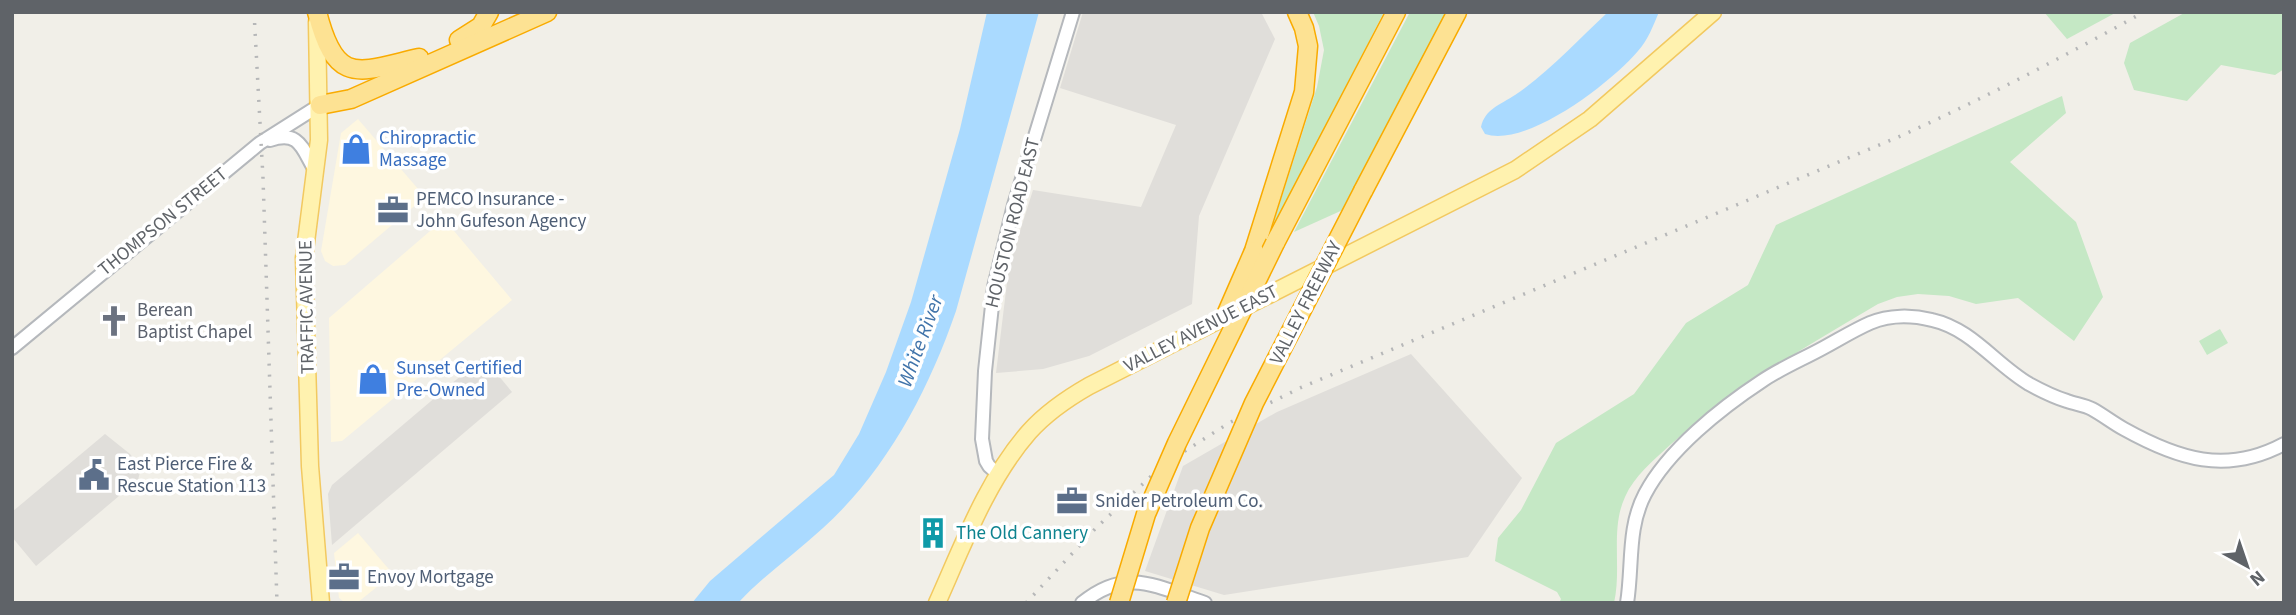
<svg xmlns="http://www.w3.org/2000/svg" width="2296" height="615" font-family="'Source Sans 3',sans-serif">
<style>
.commercial{fill:#fef7e0}
.industrial{fill:#e0deda}
.green{fill:#c5e8c5}
.water{fill:#aadaff}
.lines{fill:none;stroke-linecap:round;stroke-linejoin:round}
.minor-casing{stroke:#b5b8bc;stroke-width:16}
.major-casing{stroke:#f2c960;stroke-width:19}
.highway-casing{stroke:#f9ab00;stroke-width:21}
.minor{stroke:#fff;stroke-width:12}
.major{stroke:#fff2af;stroke-width:16}
.highway{stroke:#fde293;stroke-width:18}
.rail{stroke:#b6b7b8;stroke-width:3.5;stroke-dasharray:2 9;stroke-linecap:butt}
.highway-bridge-casing{stroke:#f9ab00;stroke-width:21;stroke-linecap:butt}
.highway-bridge{stroke:#fde293;stroke-width:18}
.labels{text-anchor:middle;dominant-baseline:central;stroke-width:7;stroke-linejoin:round;paint-order:stroke}
.shop-label{font-size:19px;fill:#366cbe;stroke:#fff;text-anchor:start}
.service-label{font-size:19px;fill:#4e5e75;stroke:#fff;text-anchor:start}
.street-label{font-size:19px;fill:#5f6368;stroke:#fff}
.worship-label{font-size:19px;fill:#5b616d;stroke:#fff;text-anchor:start}
.culture-label{font-size:19px;fill:#0d838f;stroke:#fff;text-anchor:start}
.water-label{font-size:21px;font-style:italic;fill:#4174aa;stroke:#fff}
</style>
<rect width="100%" height="100%" fill="#f1efe8"/>
<g class="commercial">
<polygon points="358,119 425,197 345,265 333,266 325,261 321,251 341,133"/>
<polygon points="444,219 512,300 342,441 331,442 329,318"/>
<polygon points="358,533 393,574 357,603 345,603 339,598 334,553"/>
</g>
<g class="industrial">
<polygon points="1083,12 1261,12 1275,39 1199,216 1192,304 1089,356 1043,369 996,373 1009,266 1033,190 1141,207 1176,125 1060,88"/>
<polygon points="1411,354 1522,478 1468,557 1224,595 1145,571 1183,466 1277,412"/>
<polygon points="483,357 512,392 332,545 328,494 332,485"/>
<polygon points="105,434 130,454 141,468 138,480 36,566 12,537 12,512"/>
</g>
<g class="green">
<polygon points="1313,12 1384,12 1270,234 1317,87 1324,50 1319,26"/>
<polygon points="1410,12 1446,12 1345,209 1294,232"/>
<polygon points="2044,12 2117,12 2067,39"/>
<polygon points="2186,12 2284,12 2284,69 2275,75 2221,65 2187,101 2134,90 2124,63 2130,43"/>
<path d="M2062 96 2066 113 2010 162 2076 222 2103 297 2074 341 2018 298 1976 304 1949 296 1918 294 1897 297 1878 304C1805 347 1734 388 1670 445 1654 460 1634 476 1625 497 1610 529 1622 569 1614 603H1559L1561 599 1557 592 1495 561 1498 538 1521 510 1556 443 1634 394 1686 323 1748 285 1776 225Z"/>
<polygon points="2220,329 2228,343 2207,355 2199,341"/>
</g>
<g class="water">
<path d="M987 12H1039L956 311C928 392 886 471 823 528 795 554 764 575 738 603H692L710 581 834 475 859 434 886 372 911 302 960 129Z"/>
<path d="M1608 12H1659C1653 26 1648 40 1638 51 1612 82 1527 148 1485 134L1481 127C1485 109 1500 105 1515 95 1549 72 1578 40 1608 12Z"/>
</g>
<g class="lines">
<defs>
<g id="minor">
<path d="M270 140C300 130 302 149 315 170"/>
<polyline points="12,348 260,143 320,105"/>
<polyline points="998,474 989,466 986,461 982,439 985,371 994,287 1014,205 1073,12"/>
<path d="M1082 603C1127 566 1157 587 1205 603"/>
<path d="M1627 603C1633 566 1627 528 1645 494 1668 450 1721 408 1762 381 1781 368 1803 359 1823 348 1838 340 1854 330 1870 323 1889 315 1912 315 1932 320 1972 329 1995 364 2029 384 2040 390 2054 397 2067 401 2075 404 2085 405 2092 409 2103 415 2113 423 2124 429 2178 459 2226 475 2284 444"/>
</g>
<g id="major">
<polyline points="317,22 319,140 304,258 310,466 321,603"/>
<path d="M937 603C963 545 987 480 1029 432 1046 413 1068 398 1089 386L1515 170 1590 119 1713 12"/>
</g>
<g id="highway">
<path d="M317 12C336 87 358 72 419 58"/>
<polyline points="459,40 481,26 489,12"/>
<polyline points="320,105 351,99 547,12"/>
<polyline points="1363,191 1457,12"/>
<polyline points="1275,243 1396,12"/>
<polyline points="1254,251 1304,92 1308,46 1304,28 1297,12"/>
</g>
</defs>
<use href="#minor" class="minor-casing"/>
<use href="#major" class="major-casing"/>
<use href="#highway" class="highway-casing"/>
<use href="#minor" class="minor"/>
<use href="#major" class="major"/>
<use href="#highway" class="highway"/>
<g class="rail">
<polyline points="254,12 263,178 277,603"/>
<path d="M1026 603 1096 528 1163 465 1229 423 1300 388 1896 138C1981 100 2063 57 2144 12"/>
</g>
<defs>
<g id="highway-bridge">
<polyline points="1226,315 1254,251"/>
<polyline points="1119,603 1146,514 1177,443 1275,243"/>
<polyline points="1176,603 1200,528 1254,403 1363,191"/>
</g>
</defs>
<use href="#highway-bridge" class="highway-bridge-casing"/>
<use href="#highway-bridge" class="highway-bridge"/>
</g>
<defs>
<symbol id="shop-bare" viewBox="-9 -9 18 18"><path d="M-5-2.5h2.3a2.7 3.5 0 0 1 5.4 0H5L5.5 6h-11ZM-1.5-2.5h3a1.5 2.3 0 0 0-3 0Z" fill="#3f7fe0" stroke="#fff" stroke-width="2.5" paint-order="stroke"/></symbol>
<symbol id="office-bare" viewBox="-9 -9 18 18"><path d="M-6-3h4V-5.5h4V-3h4V5H-6ZM-1-4.5V-3h2v-1.5ZM-6 0V1H6V0Z" fill="#5c6f8a" stroke="#fff" stroke-width="2.5" paint-order="stroke"/></symbol>
<symbol id="church-bare" viewBox="-9 -9 18 18"><path d="M-1.2-6h2.4v3.5h3.3v2.4h-3.3V6h-2.4V-.1h-3.3v-2.4h3.3Z" fill="#6b7280" stroke="#fff" stroke-width="2.5" paint-order="stroke"/></symbol>
<symbol id="civic-bare" viewBox="-9 -9 18 18"><path d="M-.6-6.5H3V-4.5H.6V-3L4-1V1h2V6H-6V1h2V-1L-.6-3ZM-1.2 2.5V6h2.4V2.5Z" fill="#5c6f8a" stroke="#fff" stroke-width="2.5" paint-order="stroke"/></symbol>
<symbol id="building-bare" viewBox="-9 -9 18 18"><path d="M-4-6H4V6H1V3H-1V6H-4ZM-2.5-4.3h1.7v1.8h-1.7ZM.8-4.3h1.7v1.8H.8ZM-2.5-1h1.7V.8h-1.7ZM.8-1h1.7V.8H.8Z" fill="#0f9aa8" stroke="#fff" stroke-width="2.5" paint-order="stroke"/></symbol>
</defs>
<g fill-rule="evenodd">
<use href="#shop-bare" x="334" y="127" width="44" height="44"/>
<use href="#office-bare" x="371" y="188" width="44" height="44"/>
<use href="#church-bare" x="92" y="299" width="44" height="44"/>
<use href="#shop-bare" x="351" y="357" width="44" height="44"/>
<use href="#civic-bare" x="72" y="453" width="44" height="44"/>
<use href="#office-bare" x="1050" y="479" width="44" height="44"/>
<use href="#building-bare" x="911" y="511" width="44" height="44"/>
<use href="#office-bare" x="322" y="555" width="44" height="44"/>
</g>
<g class="labels">
<g class="shop-label">
<text x="379" y="138">Chiropractic<tspan x="379" dy="22">Massage</tspan></text>
<text x="396" y="368">Sunset Certified<tspan x="396" dy="22">Pre-Owned</tspan></text>
</g>
<g class="service-label">
<text x="416" y="199">PEMCO Insurance -<tspan x="416" dy="22">John Gufeson Agency</tspan></text>
<text x="117" y="464">East Pierce Fire &amp;<tspan x="117" dy="22">Rescue Station 113</tspan></text>
<text x="1095" y="501">Snider Petroleum Co.</text>
<text x="367" y="577">Envoy Mortgage</text>
</g>
<g class="street-label">
<text transform="translate(163 222) rotate(-39)">THOMPSON STREET</text>
<text transform="translate(1013 223) rotate(-76)">HOUSTON ROAD EAST</text>
<text transform="translate(1306 303) rotate(-63)">VALLEY FREEWAY</text>
<text transform="translate(307 307) rotate(-91)">TRAFFIC AVENUE</text>
<text transform="translate(1201 329) rotate(-27)">VALLEY AVENUE EAST</text>
</g>
<g class="worship-label">
<text x="137" y="310">Berean<tspan x="137" dy="22">Baptist Chapel</tspan></text>
</g>
<g class="culture-label">
<text x="956" y="533">The Old Cannery</text>
</g>
<g class="water-label">
<text transform="translate(920 341) rotate(-70)">White River</text>
</g>
</g>
<rect width="2296" height="615" fill="none" stroke="#5f6368" stroke-width="28"/>
<g transform="translate(2247 566) rotate(140)" stroke="#ffffff" stroke-width="5" paint-order="stroke">
<path d="M0-5L12 26L0 18L-12 26Z" fill="#5f6368"/>
<text y="-10" font-size="19" font-weight="bold" text-anchor="middle" fill="#5f6368">N</text>
</g>
</svg>
